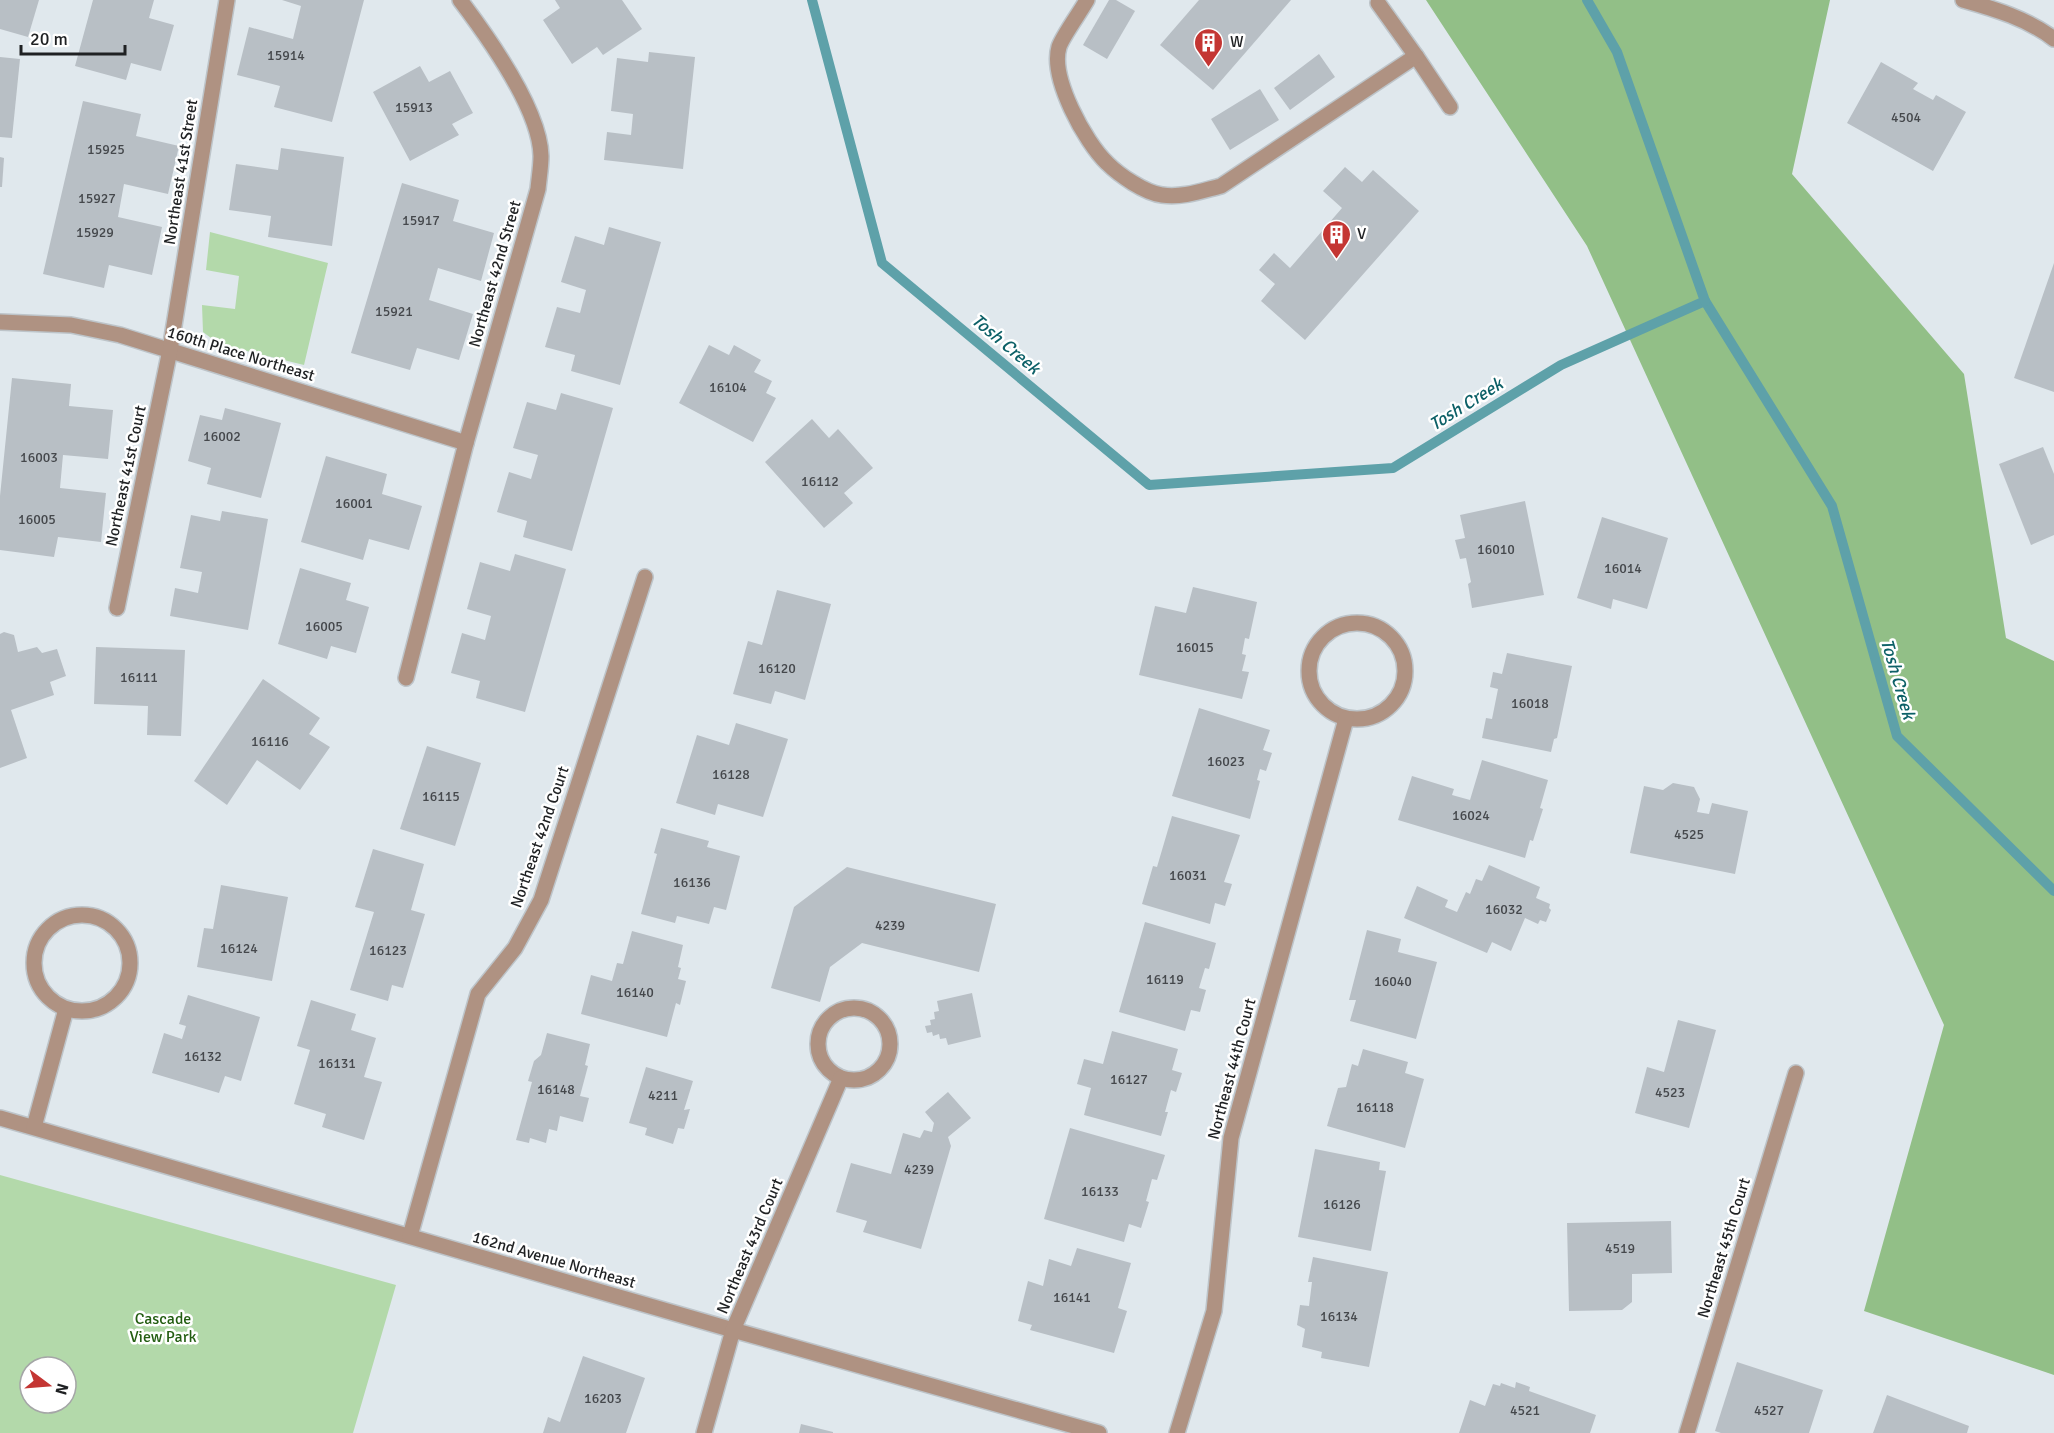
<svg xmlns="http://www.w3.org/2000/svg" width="2054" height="1433" font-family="Signika,sans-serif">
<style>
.green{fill:#b3d9aa;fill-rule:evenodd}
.forest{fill:#92bf87}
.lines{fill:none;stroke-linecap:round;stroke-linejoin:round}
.stream{stroke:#5ea1a9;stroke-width:10}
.building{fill:#b8bfc5}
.lane-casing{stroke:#bdc4c9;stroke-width:18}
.street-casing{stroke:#bdc4c9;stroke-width:18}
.lane{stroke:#af9282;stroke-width:15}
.street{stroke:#af9282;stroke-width:15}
.labels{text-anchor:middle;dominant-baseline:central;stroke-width:5;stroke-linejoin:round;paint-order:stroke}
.number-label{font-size:14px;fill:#45484c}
.poi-label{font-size:16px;fill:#1f2123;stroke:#fff;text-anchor:start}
.street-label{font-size:16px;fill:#1f2123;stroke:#fff}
.park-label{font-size:16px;fill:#235d11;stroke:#fff}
.water-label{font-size:18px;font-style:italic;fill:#0c6067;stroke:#fff}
</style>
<rect width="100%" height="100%" fill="#e0e8ed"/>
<g class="green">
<polygon points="210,232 328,263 304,365 219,344 203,332 202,305 235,309 239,276 206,270"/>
<path d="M0 1175 396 1285 353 1433H0ZM30 1367H66V1403H30Z"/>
</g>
<polygon class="forest" points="1426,0 1830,0 1792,174 1964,374 2006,638 2054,661 2054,1375 1864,1311 1944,1025 1587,246"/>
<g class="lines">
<g class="stream">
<polyline points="812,0 882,263 1149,485 1393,468 1561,365 1705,301 1832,506 1897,736 2054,891"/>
<polyline points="1587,0 1617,52 1705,301"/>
</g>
</g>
<g class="building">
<polygon points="0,0 39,0 28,37 0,29"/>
<polygon points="93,0 154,0 149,18 174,25 161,71 131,63 126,80 75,66"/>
<polygon points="282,0 364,0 332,122 274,107 280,86 237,75 249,27 293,39 301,6"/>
<polygon points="555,0 622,0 642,29 603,55 597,47 572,64 543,20 560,8"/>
<polygon points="1109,0 1116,0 1135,11 1107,59 1083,45"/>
<polygon points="1199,0 1291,0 1213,90 1160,45"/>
<polygon points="649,52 695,57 683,169 604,160 607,132 631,135 633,114 611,111 617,58 648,62"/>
<polygon points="1319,54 1335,77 1290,110 1274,88"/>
<polygon points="0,57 20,59 12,138 0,137"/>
<polygon points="1881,62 1918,83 1913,89 1933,100 1936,95 1966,112 1933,171 1847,123"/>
<polygon points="420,66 429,82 450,71 473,113 452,124 459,135 410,161 373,92"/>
<polygon points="1260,89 1279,120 1230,150 1211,119"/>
<polygon points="83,101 141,114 136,136 179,146 168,194 124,184 118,217 162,227 152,275 109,265 104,288 43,274"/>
<polygon points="281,148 344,157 332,246 268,237 271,216 229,210 236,164 278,170"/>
<polygon points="0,157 4,158 2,187 0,187"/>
<polygon points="1345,167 1362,182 1373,170 1419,211 1305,340 1261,301 1275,284 1259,270 1274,253 1290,268 1342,208 1323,191"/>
<polygon points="402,183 459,200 453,221 494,233 481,281 438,268 429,300 473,314 459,360 417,348 410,370 351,353"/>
<polygon points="609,227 661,242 620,385 571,371 575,355 545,347 557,307 580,313 586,290 561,282 575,236 604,245"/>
<polygon points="2054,263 2054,392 2014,378"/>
<polygon points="709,345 729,355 734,345 761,360 754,372 772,381 766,393 776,398 753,442 679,403"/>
<polygon points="12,378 71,384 69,406 113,410 108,459 63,455 60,488 106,493 101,542 58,537 54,557 0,550 0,496"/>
<polygon points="561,393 613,408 572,551 523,537 527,521 497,512 509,472 531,479 538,455 513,448 527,402 556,410"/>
<polygon points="225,408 281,423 261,498 207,484 211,468 188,461 200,415 222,420"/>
<polygon points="812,419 829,438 838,429 873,468 844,493 853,503 824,528 765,462"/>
<polygon points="2043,447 2054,474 2054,535 2031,545 1999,464"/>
<polygon points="326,456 387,474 382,494 422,506 409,550 369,539 363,560 301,542"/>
<polygon points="1525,501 1544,595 1472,608 1468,584 1471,582 1466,558 1460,559 1455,540 1465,538 1460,515"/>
<polygon points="222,511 268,519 248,630 170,616 175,588 198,593 202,572 180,568 191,515 220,521"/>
<polygon points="1602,517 1668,538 1647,609 1613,599 1611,609 1577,598"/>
<polygon points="515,554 566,569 525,712 476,698 480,681 451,673 462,633 485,640 491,616 467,609 480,562 510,571"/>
<polygon points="300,568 351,583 346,600 369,607 356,653 331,646 327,659 278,644"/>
<polygon points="1193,587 1257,602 1249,639 1245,638 1242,654 1246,655 1242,671 1249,672 1242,699 1139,675 1155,606 1186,613"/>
<polygon points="777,590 831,604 805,700 775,691 771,704 733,694 748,641 762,645"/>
<polygon points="4,632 14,635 18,652 37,647 42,653 57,649 66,676 50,682 54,695 11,710 27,758 0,768 0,634"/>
<polygon points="96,647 185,650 181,736 147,735 148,706 94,704"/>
<polygon points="1507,653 1572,666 1557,738 1554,739 1551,752 1482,738 1486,718 1492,719 1498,689 1490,687 1493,672 1502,674"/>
<polygon points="263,679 320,718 309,734 330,747 300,790 257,760 227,805 194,781"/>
<polygon points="1199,708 1270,730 1263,750 1272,753 1266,771 1260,769 1257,780 1260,781 1250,819 1172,796"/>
<polygon points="736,723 788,739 763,817 718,804 715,815 676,803 697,735 729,745"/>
<polygon points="427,746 481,763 455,846 400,829"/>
<polygon points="1482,760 1548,780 1540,808 1543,809 1533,841 1530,840 1525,858 1398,820 1412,776 1454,789 1452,795 1470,800"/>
<polygon points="1673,783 1694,787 1700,799 1697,812 1709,814 1712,803 1748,811 1735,874 1630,853 1644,786 1663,790"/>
<polygon points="1172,816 1240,835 1224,882 1232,884 1225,906 1215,903 1210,924 1142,904 1153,866 1157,867"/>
<polygon points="661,828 709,841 707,847 740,856 726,910 714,907 709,924 677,916 675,923 641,914 657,854 654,853"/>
<polygon points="373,849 424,864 411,910 425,914 403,988 392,985 388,1001 350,990 374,912 355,907"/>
<polygon points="1489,865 1540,887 1536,898 1550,904 1549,908 1551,910 1546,922 1540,920 1538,924 1525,918 1511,951 1492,942 1487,953 1404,918 1417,886 1448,900 1445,907 1457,912 1466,892 1470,894 1476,879 1482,881"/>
<polygon points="847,867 996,904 979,972 862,943 830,967 820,1002 771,988 794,907"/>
<polygon points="221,885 288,897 272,981 197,967 204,928 213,929"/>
<polygon points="1145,922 1216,943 1209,969 1205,968 1199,988 1206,990 1200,1012 1191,1010 1185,1031 1119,1012"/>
<polygon points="1367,930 1401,939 1398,952 1437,962 1416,1039 1350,1021 1356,1000 1349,1000"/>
<polygon points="632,931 683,945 678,967 681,968 678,979 686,981 680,1005 676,1003 667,1037 581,1014 591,975 612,981 617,963 623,964"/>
<polygon points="972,993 981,1037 948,1045 946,1038 940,1039 939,1034 933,1036 932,1032 927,1033 925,1026 931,1025 930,1020 935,1019 934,1012 939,1011 937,1001"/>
<polygon points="188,995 260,1017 241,1081 225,1076 219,1093 152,1073 164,1033 182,1039 186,1026 179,1024"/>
<polygon points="311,1000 356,1014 351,1030 376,1038 364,1077 382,1082 364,1140 322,1127 326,1114 294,1104 310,1050 297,1046"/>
<polygon points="1678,1020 1716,1030 1689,1128 1635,1113 1647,1067 1664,1072"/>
<polygon points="1112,1031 1178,1049 1172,1070 1182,1073 1176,1092 1171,1090 1165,1112 1168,1112 1161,1136 1084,1115 1091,1088 1077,1084 1084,1059 1103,1064"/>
<polygon points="547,1033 590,1044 585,1065 588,1066 580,1096 589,1098 583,1122 560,1116 557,1131 549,1129 546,1143 530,1138 529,1143 516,1140 532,1082 528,1081 534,1061 541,1055"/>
<polygon points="1363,1049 1408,1062 1405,1073 1424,1079 1405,1148 1327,1126 1338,1088 1346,1087 1352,1064 1358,1066"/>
<polygon points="646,1067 693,1081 684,1110 690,1109 684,1129 678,1128 673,1144 645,1135 647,1128 629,1123"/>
<polygon points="948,1092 971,1118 948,1137 951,1146 921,1249 863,1232 867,1221 836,1212 851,1163 891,1174 903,1133 920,1138 924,1130 932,1132 934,1123 925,1112"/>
<polygon points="1070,1128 1165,1155 1157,1180 1152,1179 1146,1201 1149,1202 1141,1228 1129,1224 1124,1242 1044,1219"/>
<polygon points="1315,1149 1380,1162 1379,1170 1386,1171 1371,1251 1298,1237"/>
<polygon points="1671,1221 1672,1273 1632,1274 1632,1302 1622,1310 1569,1311 1567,1223"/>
<polygon points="1077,1248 1131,1263 1118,1308 1127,1311 1114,1353 1030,1330 1032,1325 1018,1321 1028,1281 1043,1286 1049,1259 1071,1266"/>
<polygon points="1313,1257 1388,1272 1369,1367 1321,1358 1322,1352 1302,1347 1305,1329 1297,1325 1300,1305 1309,1306 1312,1282 1308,1282"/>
<polygon points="583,1356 645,1378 626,1433 543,1433 548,1417 560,1422"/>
<polygon points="1737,1362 1823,1390 1809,1433 1721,1433 1715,1431"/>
<polygon points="1516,1382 1530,1387 1529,1391 1596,1415 1590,1433 1459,1433 1470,1400 1485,1406 1493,1384 1500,1386 1501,1383 1515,1388"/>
<polygon points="1887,1395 1969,1426 1967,1433 1873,1433"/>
<polygon points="801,1424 833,1432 833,1433 799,1433"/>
</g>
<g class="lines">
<defs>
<polyline id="lane" points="1687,1433 1796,1073"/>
<g id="street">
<path d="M1087 0C1081 11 1062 37 1059 47 1050 78 1085 142 1107 163 1119 175 1145 193 1162 195 1182 198 1201 191 1221 186L1416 56 1450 107"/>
<path d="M1963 0C1995 9 2028 19 2054 39"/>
<polyline points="1378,3 1416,56"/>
<polyline points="0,322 71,325 120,335 466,443"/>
<polyline points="117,608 170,350 227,0"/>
<circle cx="1357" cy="671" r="48"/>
<path d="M406 678 466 443 538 189C539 178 541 167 541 156 540 109 488 37 460 0"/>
<circle cx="82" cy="963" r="48"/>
<circle cx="854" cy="1044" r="36"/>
<polyline points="0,1118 733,1330 1099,1433"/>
<polyline points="34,1127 66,1009"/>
<polyline points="410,1236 478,994 515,948 541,900 645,577"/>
<polyline points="704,1433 733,1330 841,1078"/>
<polyline points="1177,1433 1214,1311 1231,1138 1346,719"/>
</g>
</defs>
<use href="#lane" class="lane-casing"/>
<use href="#street" class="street-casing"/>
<use href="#lane" class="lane"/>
<use href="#street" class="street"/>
</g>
<defs>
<symbol id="building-pin" viewBox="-11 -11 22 30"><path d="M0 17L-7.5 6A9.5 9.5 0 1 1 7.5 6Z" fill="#c43633" stroke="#fff"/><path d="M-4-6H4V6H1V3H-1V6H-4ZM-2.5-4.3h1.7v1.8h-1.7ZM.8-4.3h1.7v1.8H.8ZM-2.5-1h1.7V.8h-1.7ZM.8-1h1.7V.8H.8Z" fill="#fff"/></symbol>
</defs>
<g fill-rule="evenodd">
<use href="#building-pin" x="1192" y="26" width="33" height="45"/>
<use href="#building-pin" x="1320" y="218" width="33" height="45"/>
</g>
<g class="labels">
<g class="number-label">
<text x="286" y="55">15914</text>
<text x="414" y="107">15913</text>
<text x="1906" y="117">4504</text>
<text x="106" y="149">15925</text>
<text x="97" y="198">15927</text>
<text x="421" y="220">15917</text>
<text x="95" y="232">15929</text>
<text x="394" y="311">15921</text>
<text x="728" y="387">16104</text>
<text x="222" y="436">16002</text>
<text x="39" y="457">16003</text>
<text x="820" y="481">16112</text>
<text x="354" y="503">16001</text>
<text x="37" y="519">16005</text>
<text x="1496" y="549">16010</text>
<text x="1623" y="568">16014</text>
<text x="324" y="626">16005</text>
<text x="1195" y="647">16015</text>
<text x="777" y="668">16120</text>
<text x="139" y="677">16111</text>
<text x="1530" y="703">16018</text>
<text x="270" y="741">16116</text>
<text x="1226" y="761">16023</text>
<text x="731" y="774">16128</text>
<text x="441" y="796">16115</text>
<text x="1471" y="815">16024</text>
<text x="1689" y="834">4525</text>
<text x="1188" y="875">16031</text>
<text x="692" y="882">16136</text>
<text x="1504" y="909">16032</text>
<text x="890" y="925">4239</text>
<text x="239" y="948">16124</text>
<text x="388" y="950">16123</text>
<text x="1165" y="979">16119</text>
<text x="1393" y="981">16040</text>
<text x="635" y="992">16140</text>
<text x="203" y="1056">16132</text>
<text x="337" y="1063">16131</text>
<text x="1129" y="1079">16127</text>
<text x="556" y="1089">16148</text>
<text x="1670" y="1092">4523</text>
<text x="663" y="1095">4211</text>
<text x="1375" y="1107">16118</text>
<text x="919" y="1169">4239</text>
<text x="1100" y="1191">16133</text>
<text x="1342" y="1204">16126</text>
<text x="1620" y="1248">4519</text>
<text x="1072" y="1297">16141</text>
<text x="1339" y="1316">16134</text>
<text x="603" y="1398">16203</text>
<text x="1525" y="1410">4521</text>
<text x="1769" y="1410">4527</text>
</g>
<g class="poi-label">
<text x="1230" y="42">W</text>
<text x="1357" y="234">V</text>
</g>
<g class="street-label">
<text transform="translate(181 172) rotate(-81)">Northeast 41st Street</text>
<text transform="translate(495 274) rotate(-74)">Northeast 42nd Street</text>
<text transform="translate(241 354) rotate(17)">160th Place Northeast</text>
<text transform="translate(126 476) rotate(-78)">Northeast 41st Court</text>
<text transform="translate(540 837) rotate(-71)">Northeast 42nd Court</text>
<text transform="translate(1232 1069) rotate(-75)">Northeast 44th Court</text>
<text transform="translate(750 1246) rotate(-67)">Northeast 43rd Court</text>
<text transform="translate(1724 1248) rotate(-73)">Northeast 45th Court</text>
<text transform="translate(554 1260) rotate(16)">162nd Avenue Northeast</text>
</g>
<g class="park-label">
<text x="163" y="1319">Cascade<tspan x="163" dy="18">View Park</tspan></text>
</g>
<g class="water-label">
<text transform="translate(1006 344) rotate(40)">Tosh Creek</text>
<text transform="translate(1466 404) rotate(-32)">Tosh Creek</text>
<text transform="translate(1898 679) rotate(74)">Tosh Creek</text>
</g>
</g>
<g transform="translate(48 1385) rotate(106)"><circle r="28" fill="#ffffff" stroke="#a5a6a7" stroke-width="1.5"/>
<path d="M0-4.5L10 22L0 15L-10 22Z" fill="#c43633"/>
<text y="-9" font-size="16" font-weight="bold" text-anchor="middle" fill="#1f2123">N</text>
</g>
<path d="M21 45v9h104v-9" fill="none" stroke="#1f2123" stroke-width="3"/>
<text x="30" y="45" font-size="18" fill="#1f2123" stroke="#ffffff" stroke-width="4.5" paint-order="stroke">20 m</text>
</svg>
